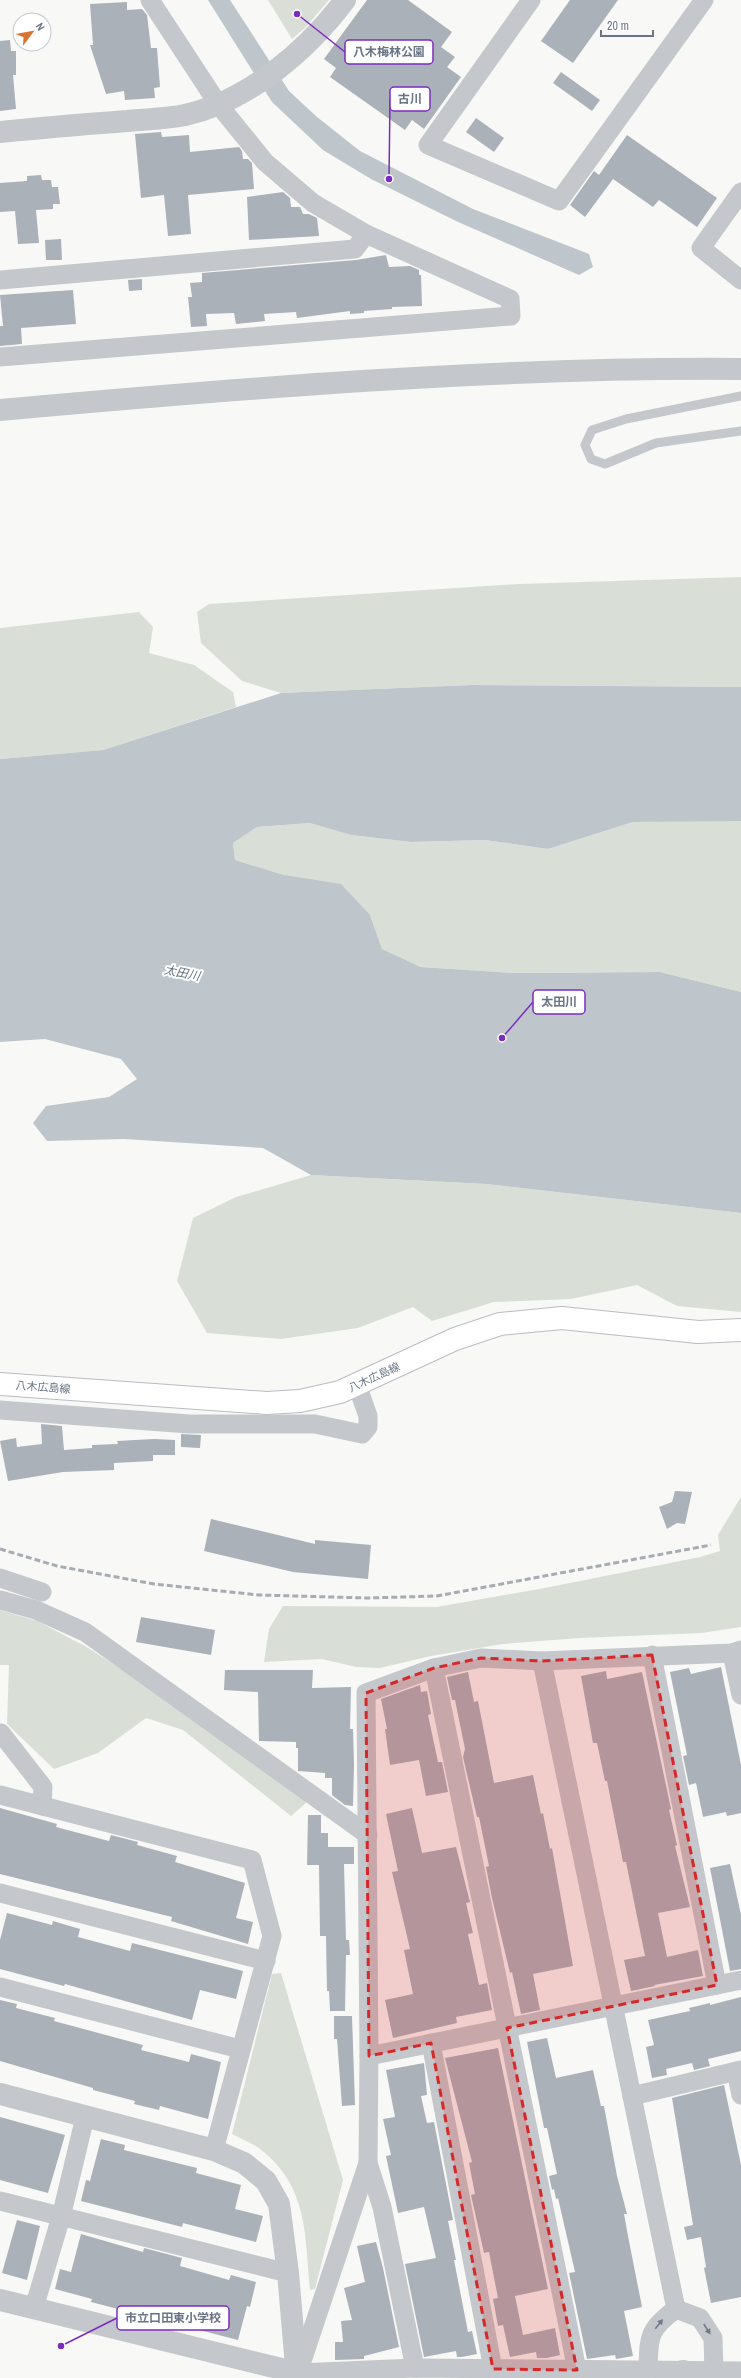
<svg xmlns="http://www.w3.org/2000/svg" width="741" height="2378" font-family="'Archivo Narrow','Noto Sans JP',sans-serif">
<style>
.green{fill:#d9dfd7}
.water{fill:#bec6cc}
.building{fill:#abb1b8}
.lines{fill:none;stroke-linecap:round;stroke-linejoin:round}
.secondary-casing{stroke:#b9bcc2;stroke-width:24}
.service{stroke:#c4c7cb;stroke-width:9}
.minor{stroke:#c4c7cb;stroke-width:19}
.tertiary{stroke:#c4c7cb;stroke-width:22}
.secondary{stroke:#fff;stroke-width:22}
.rail{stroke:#a7abb2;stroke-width:3;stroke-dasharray:6 3;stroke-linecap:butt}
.oneway{fill:#6e7889}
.marked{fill:#d62828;fill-opacity:0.2;stroke:#d62828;stroke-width:3;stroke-dasharray:8 5;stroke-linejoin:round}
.labels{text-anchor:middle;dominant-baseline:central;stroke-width:4;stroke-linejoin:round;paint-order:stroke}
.street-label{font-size:11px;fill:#697486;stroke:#fff}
.water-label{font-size:12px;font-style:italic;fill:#657581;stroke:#fff}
.leader{fill:none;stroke:#7b2cbf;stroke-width:1.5}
.callout-dot{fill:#7b2cbf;stroke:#fff;stroke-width:1.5}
.callout{fill:#fff;stroke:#7b2cbf;stroke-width:1.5}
.callout-label{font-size:12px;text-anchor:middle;font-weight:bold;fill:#697486}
</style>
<rect width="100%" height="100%" fill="#f8f8f6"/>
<g class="green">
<polygon points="268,0 329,0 305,28 292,39"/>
<polygon points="741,577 741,687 472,685 281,693 242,681 201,643 197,612 209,604 519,584"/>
<polygon points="139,612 153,627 149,653 194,665 233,692 236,707 103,750 0,759 0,628"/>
<polygon points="730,820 741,821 741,992 660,972 515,973 421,967 382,949 370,915 284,875 235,860 233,843 257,827 311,823 351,835 411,842 485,840 548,849 633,822"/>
<polygon points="311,1175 486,1184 741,1213 741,1312 677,1306 637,1285 571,1299 494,1302 432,1321 413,1307 358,1328 281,1339 207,1333 177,1281 193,1218 236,1197"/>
<polygon points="741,1497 741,1627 702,1633 580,1638 503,1644 431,1656 380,1668 356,1667 322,1659 264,1662 269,1629 283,1606 437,1607 550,1587 700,1557 720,1551 718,1535"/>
<polygon points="0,1610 37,1621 85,1646 151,1688 307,1802 291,1816 183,1730 146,1718 98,1753 54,1769 7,1724 9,1665 0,1665"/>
<path d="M281 1973 343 2180 315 2289 310 2290C305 2234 308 2186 260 2149 252 2143 241 2139 232 2134L272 1974Z"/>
</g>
<g class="water">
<polygon points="208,0 230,0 289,91 317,117 360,151 473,209 589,254 593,267 579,275 456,221 371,179 323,150 272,102"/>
<polygon points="472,685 741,687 741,821 633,822 548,849 485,840 411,842 351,835 310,823 257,827 233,843 235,860 284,875 341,884 370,915 382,949 421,967 515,973 660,972 741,992 741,1213 486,1184 311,1175 263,1148 124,1139 47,1141 33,1123 46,1106 109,1097 137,1079 121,1059 45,1039 0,1042 0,759 103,750 281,693"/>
</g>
<g class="building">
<polygon points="367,0 408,0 452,32 441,47 455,57 447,67 461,77 424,129 412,120 405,130 330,77 336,68 324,59"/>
<polygon points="570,0 618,0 573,63 541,41"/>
<polygon points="127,2 127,10 142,9 147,15 151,48 157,48 160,87 154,88 155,98 125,100 124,91 106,94 90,45 93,45 90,4"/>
<polygon points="10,40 11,51 16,51 16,75 13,75 16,109 0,111 0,41"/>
<polygon points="561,72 600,100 592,111 553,83"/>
<polygon points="476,118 504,138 494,152 466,132"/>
<polygon points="161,132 162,137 189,135 190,152 239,147 242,151 243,159 248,159 252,163 254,189 188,195 191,234 168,236 164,195 141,198 135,134"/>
<polygon points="627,135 717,198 697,227 659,200 653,207 613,179 585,217 570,205 594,171 599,175"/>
<polygon points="41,175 42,180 51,180 52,187 58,187 60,204 53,204 53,209 36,210 39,243 18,244 15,211 0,212 0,183 27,181 27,176"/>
<polygon points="283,192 290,198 291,207 300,207 303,214 309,214 317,218 319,236 249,240 247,197"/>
<polygon points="61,239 62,260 46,260 45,240"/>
<polygon points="386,255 389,267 410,266 419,270 419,275 421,275 422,306 392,307 392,309 364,311 364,313 350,314 350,311 297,318 296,312 264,314 265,321 236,324 234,313 206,314 207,326 191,327 188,297 192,297 190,283 202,282 202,273 356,260"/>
<polygon points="142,279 142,290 129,291 128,280"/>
<polygon points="73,290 76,324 21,328 22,344 0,346 0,326 3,326 0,295"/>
<polygon points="41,1424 62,1426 64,1450 92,1448 92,1445 118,1444 117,1441 154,1439 175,1440 175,1455 153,1455 153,1461 114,1463 114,1470 63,1472 8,1481 0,1441 16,1438 17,1447 42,1444"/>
<polygon points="181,1434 201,1435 200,1448 181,1447"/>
<polygon points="675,1491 692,1492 685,1524 677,1523 667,1529 659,1507 672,1502"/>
<polygon points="211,1519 315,1544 315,1540 371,1545 368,1579 293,1572 204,1551"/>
<polygon points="141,1617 215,1630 211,1655 136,1642"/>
<polygon points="721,1667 741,1765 741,1813 727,1816 726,1812 703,1817 696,1783 689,1785 683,1756 687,1755 670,1672 689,1668 691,1674"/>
<polygon points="225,1670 313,1670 312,1688 351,1687 350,1729 353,1729 354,1765 353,1806 345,1805 332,1795 332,1778 325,1778 325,1773 298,1771 298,1748 296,1748 296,1742 259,1741 258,1692 224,1690"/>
<polygon points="606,1671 607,1679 642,1672 671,1809 669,1810 677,1845 675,1846 690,1907 658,1913 667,1957 698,1950 703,1976 654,1985 655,1986 631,1991 624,1960 645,1956 626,1862 623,1862 607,1781 605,1781 597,1743 593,1743 581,1676"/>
<polygon points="468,1672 474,1702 478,1701 494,1783 533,1775 541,1814 543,1813 550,1849 552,1848 573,1966 533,1974 540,2010 521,2014 512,1972 510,1973 492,1898 486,1867 489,1866 479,1817 477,1817 463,1757 465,1749 455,1700 452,1700 447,1677"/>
<polygon points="420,1685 421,1692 427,1691 431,1714 428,1715 438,1762 442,1762 448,1792 426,1796 419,1760 390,1765 385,1729 387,1729 381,1699"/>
<polygon points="0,1808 57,1824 56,1827 109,1841 111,1835 138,1842 137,1845 177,1856 175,1862 245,1883 236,1918 253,1922 248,1944 171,1921 172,1917 0,1874"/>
<polygon points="412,1808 422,1853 456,1847 470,1902 466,1903 473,1933 468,1934 479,1985 487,1983 492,2010 456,2017 457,2023 393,2038 385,2000 413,1994 404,1950 410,1949 392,1872 398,1871 386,1814"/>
<polygon points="308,1815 321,1815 321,1833 328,1833 328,1847 354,1847 354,1864 344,1864 346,1940 349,1940 350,1955 346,1955 345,2011 330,2011 329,1991 327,1991 326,1936 320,1936 319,1865 307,1865"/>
<polygon points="730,1864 741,1915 741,1969 730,1971 710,1868"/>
<polygon points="7,1913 52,1925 53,1921 80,1929 78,1937 130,1951 132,1943 243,1971 236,1999 200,1990 192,2020 65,1984 64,1986 0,1969 0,1940"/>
<polygon points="741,1997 741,2051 708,2059 710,2066 694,2070 692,2063 666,2069 667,2075 652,2078 646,2047 654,2045 648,2020 690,2011 689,2008 710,2003 710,2005"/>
<polygon points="0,2000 17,2004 16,2008 55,2018 54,2021 143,2045 141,2050 189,2062 191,2054 221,2062 208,2119 160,2106 159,2110 134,2104 135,2101 93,2090 93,2088 0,2061"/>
<polygon points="334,2016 352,2016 355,2105 342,2106 337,2039 334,2039"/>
<polygon points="547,2038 556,2078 593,2070 601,2106 604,2106 617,2176 627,2214 624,2214 628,2236 642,2307 624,2311 633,2356 616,2359 615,2355 587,2359 569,2273 575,2272 558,2198 556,2199 554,2189 552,2190 549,2176 557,2174 547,2128 544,2128 527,2042"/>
<polygon points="498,2048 548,2289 515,2296 523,2335 555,2328 560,2355 547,2358 537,2358 536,2352 510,2357 503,2325 498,2326 493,2299 498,2298 489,2252 484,2253 471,2195 475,2194 469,2163 472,2162 445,2058"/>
<polygon points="424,2063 427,2095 421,2096 427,2123 434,2122 453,2220 448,2221 456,2260 454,2260 468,2332 472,2331 477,2354 462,2357 457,2357 456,2351 424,2357 405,2264 436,2258 424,2207 398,2213 386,2156 391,2155 383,2119 395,2117 386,2070"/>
<polygon points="724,2085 741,2165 741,2297 711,2303 704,2268 706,2267 701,2237 687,2240 684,2227 693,2225 672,2098"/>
<polygon points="0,2117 65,2135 48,2193 0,2180"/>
<polygon points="101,2139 125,2145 124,2150 197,2168 196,2173 241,2185 235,2209 263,2216 256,2242 183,2223 182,2227 81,2201 86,2180 90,2181"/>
<polygon points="17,2220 40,2226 27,2280 2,2273"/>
<polygon points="81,2234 143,2252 144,2248 182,2258 180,2266 229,2280 231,2275 256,2282 250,2307 247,2306 238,2340 91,2302 92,2299 55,2289 60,2269 71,2272"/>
<polygon points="376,2242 383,2268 399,2347 364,2356 364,2359 335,2360 335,2342 343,2342 341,2321 352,2320 344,2288 365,2282 357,2246"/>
</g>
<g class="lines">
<defs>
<polyline id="secondary" points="0,1384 267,1403 300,1401 340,1392 455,1339 500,1324 562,1318 698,1332 741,1330"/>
</defs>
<use href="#secondary" class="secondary-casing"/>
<polyline class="service" points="741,396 626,419 592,430 585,445 591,459 605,464 656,443 741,431"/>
<g class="minor">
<polyline points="531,0 428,145 559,201 704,0"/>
<polyline points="741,192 701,248 741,280"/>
<polyline points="0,280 355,249 366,234"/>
<polyline points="0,357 511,316 510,299 366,234 313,203 265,162 218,104 150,0"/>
<polyline points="0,1410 189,1424 315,1424 362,1434 368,1427 368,1416 357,1385"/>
<polyline points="0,1578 42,1592"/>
<polyline points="0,1600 36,1610 85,1632 368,1835"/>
<polyline points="741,1650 732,1653 542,1661 481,1658 434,1668 366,1693 369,2056 368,2163 298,2373 415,2368 741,2371"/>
<polyline points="732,1653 741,1695"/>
<polyline points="652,1655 717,1985"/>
<polyline points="542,1661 676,2309"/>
<polyline points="434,1668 577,2370"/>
<polyline points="1,1733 43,1787 42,1806"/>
<polyline points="0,1795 252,1860 272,1936 214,2150"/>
<polyline points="0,1893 266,1961"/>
<polyline points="0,1987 240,2049"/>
<polyline points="431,2043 493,2369"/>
<polyline points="369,2056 741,1980"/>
<polyline points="736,2071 741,2095"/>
<polyline points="632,2096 741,2070"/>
<polyline points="368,2163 382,2207 415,2368"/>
<polyline points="0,2201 288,2273"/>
<polyline points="34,2308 61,2217 85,2117"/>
<polyline points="676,2309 700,2318 713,2338 714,2372"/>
<path d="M648 2371C649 2338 647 2330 676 2309"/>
</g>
<g class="tertiary">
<path d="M0 132C42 128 85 124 127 121 146 119 167 119 185 115 248 101 307 51 345 0"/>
<path d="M0 410C246 388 494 367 741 369"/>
<polyline points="0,2094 214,2150 244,2163 266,2181 279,2204 288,2273 297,2378"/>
<polyline points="0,2300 298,2373"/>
<polyline points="682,2378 683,2371"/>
</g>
<use href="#secondary" class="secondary"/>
<polyline class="rail" points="0,1549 57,1566 154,1584 259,1595 368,1598 437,1596 711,1545"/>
</g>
<defs><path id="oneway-solid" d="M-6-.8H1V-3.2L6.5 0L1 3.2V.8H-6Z"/></defs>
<g class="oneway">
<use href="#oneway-solid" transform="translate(659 2324) rotate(-52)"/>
<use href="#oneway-solid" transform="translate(707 2329) rotate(57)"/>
</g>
<path class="marked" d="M652 1655 717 1985 507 2028 577 2370 493 2369 431 2043 369 2056 366 1693 434 1668 481 1658 542 1661Z"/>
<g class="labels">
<g class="street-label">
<text transform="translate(374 1377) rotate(-25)">八木広島線</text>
<text transform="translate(43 1387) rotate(4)">八木広島線</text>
</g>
<g class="water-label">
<text transform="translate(182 973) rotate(11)">太田川</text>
</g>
</g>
<path class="leader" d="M297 14L345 52M389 179L390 99M502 1038L533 1002M61 2346L117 2318"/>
<g class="callout-dot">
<circle cx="297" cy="14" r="4"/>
<circle cx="389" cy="179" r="4"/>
<circle cx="502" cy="1038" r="4"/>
<circle cx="61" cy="2346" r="4"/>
</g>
<g class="callout">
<rect x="345" y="40" width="88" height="24" rx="4"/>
<rect x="390" y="87" width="40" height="24" rx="4"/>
<rect x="533" y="990" width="52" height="24" rx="4"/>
<rect x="117" y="2306" width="112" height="24" rx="4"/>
</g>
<g class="callout-label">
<text x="389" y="56">八木梅林公園</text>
<text x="410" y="103">古川</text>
<text x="559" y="1006">太田川</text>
<text x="173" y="2322">市立口田東小学校</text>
</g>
<g transform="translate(32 32) rotate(58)"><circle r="19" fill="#ffffff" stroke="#c3c7cf"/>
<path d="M0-3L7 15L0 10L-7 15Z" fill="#db7433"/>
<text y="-6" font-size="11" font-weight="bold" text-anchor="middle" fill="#697486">N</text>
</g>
<path d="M601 30v6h52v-6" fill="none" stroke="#697486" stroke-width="2"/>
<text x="607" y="30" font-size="12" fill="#697486" stroke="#ffffff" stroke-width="3" paint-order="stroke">20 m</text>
</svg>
